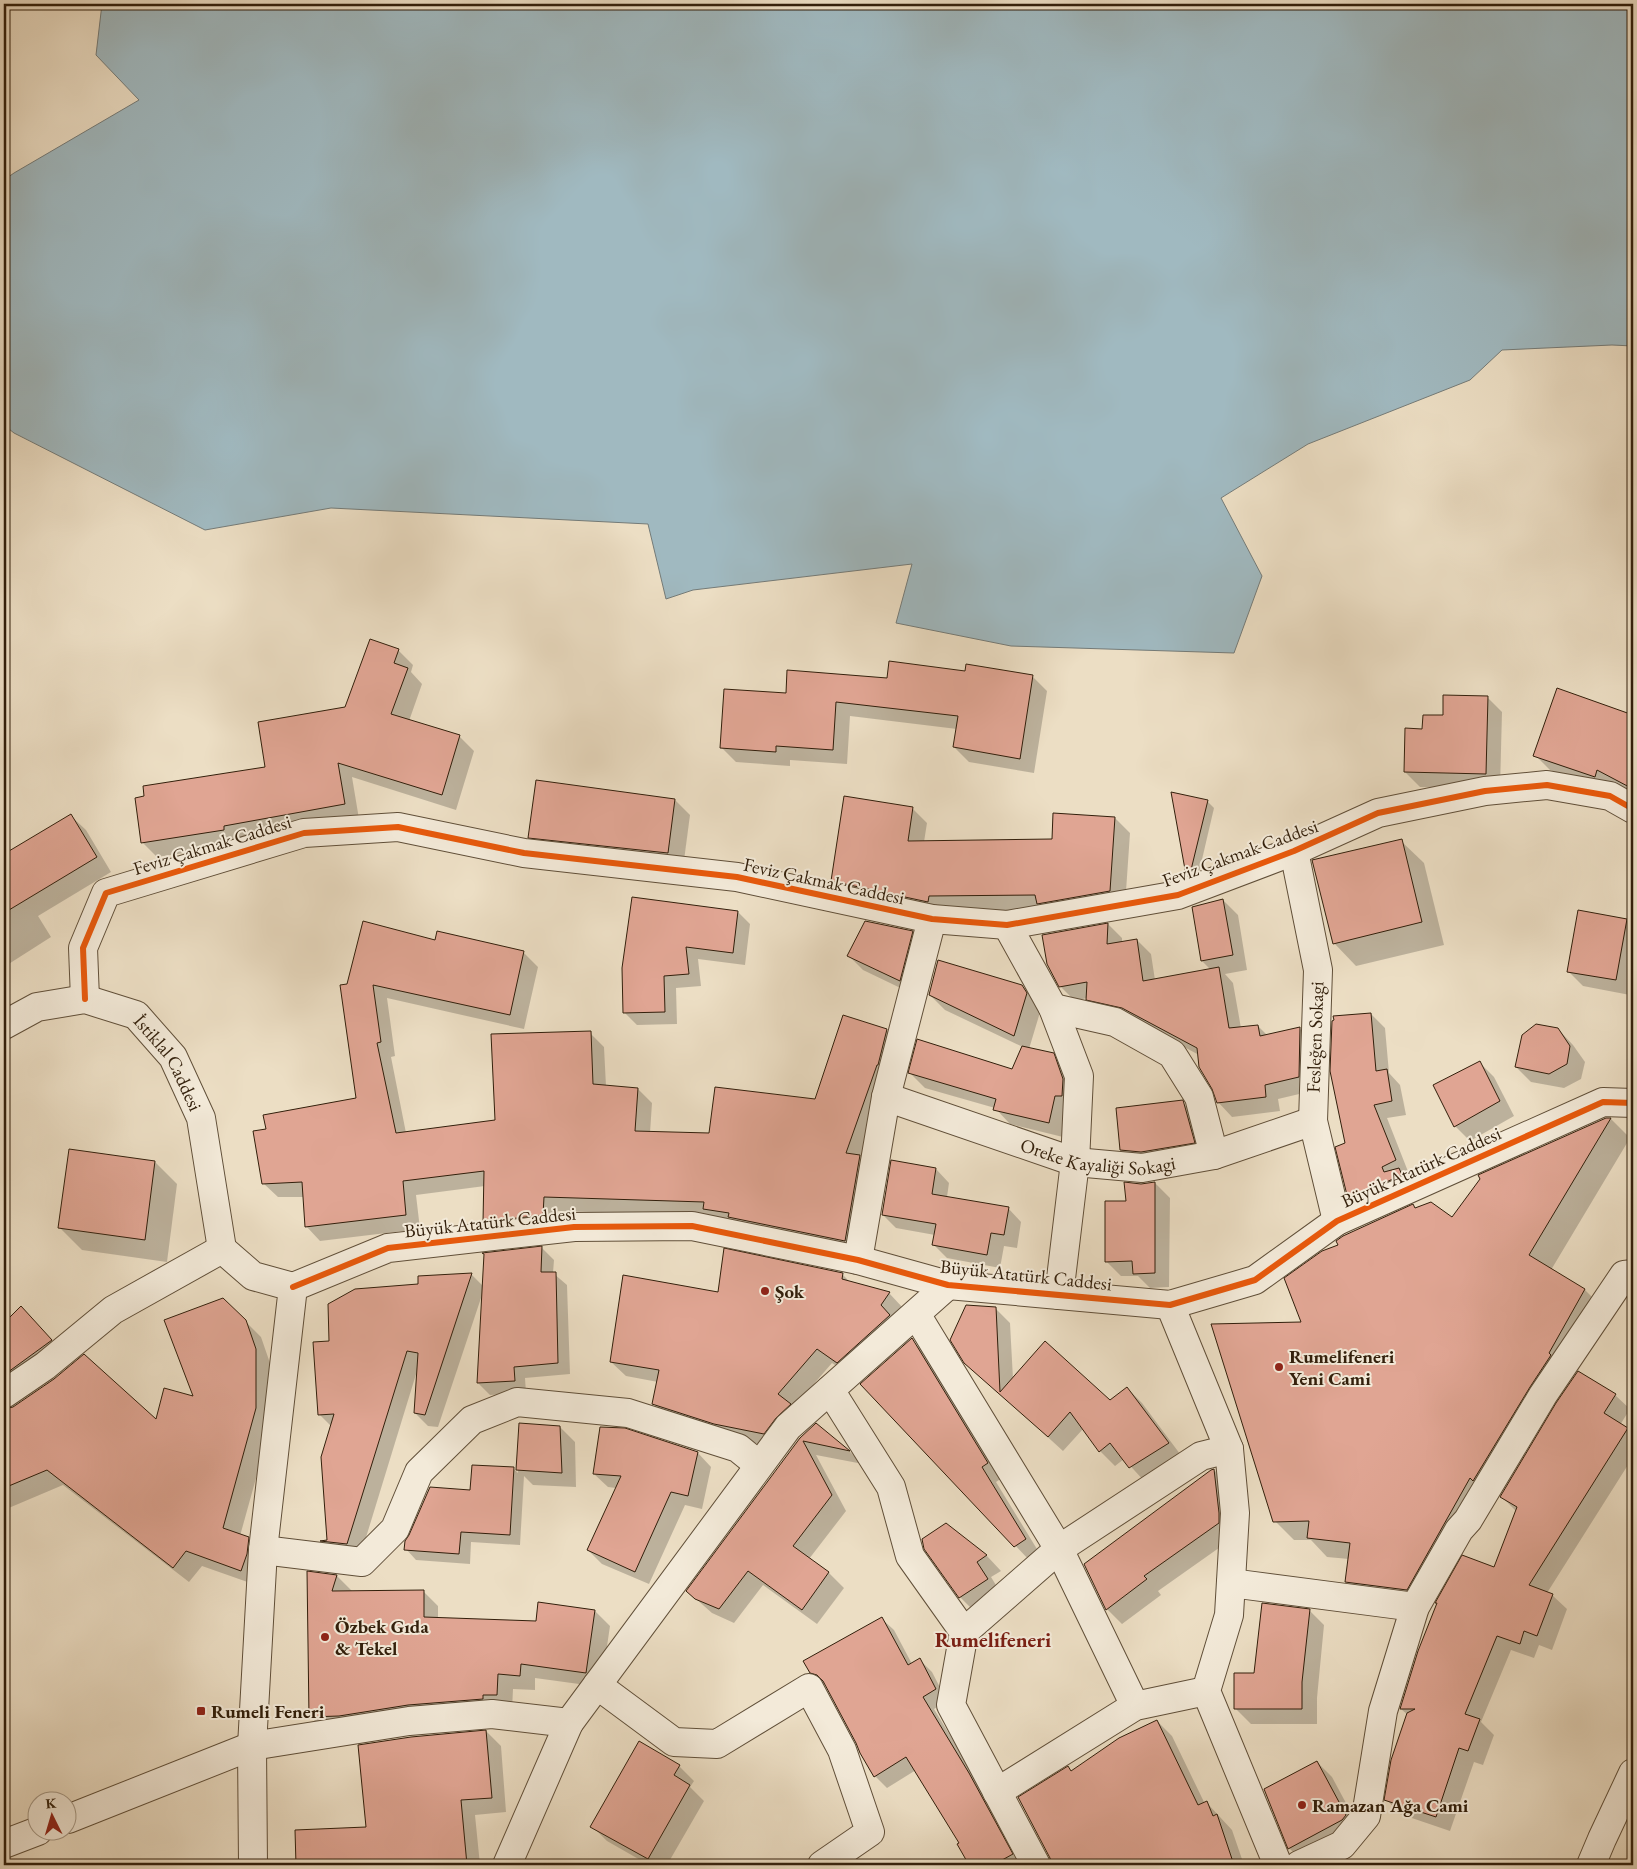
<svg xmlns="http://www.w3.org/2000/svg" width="1637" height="1869" font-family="'EB Garamond',serif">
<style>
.water{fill:#a0b9c0;stroke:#747b78}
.shadow{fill:#0003}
.building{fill:#e0a593;stroke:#321f0b}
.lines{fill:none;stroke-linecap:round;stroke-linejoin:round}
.minor-casing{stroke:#604f39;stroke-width:30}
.minor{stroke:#f3ead9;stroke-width:28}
.cycleway-casing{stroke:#f3ead9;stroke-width:9}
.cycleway{stroke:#e8590c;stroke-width:6}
.poi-dot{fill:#8f2418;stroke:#f3ead9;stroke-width:2}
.labels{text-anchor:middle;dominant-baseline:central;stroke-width:4;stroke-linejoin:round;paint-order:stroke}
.street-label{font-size:19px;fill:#321f0b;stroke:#f3ead9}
.poi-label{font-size:19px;font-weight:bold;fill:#321f0b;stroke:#f3ead9;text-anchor:start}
.quarter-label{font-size:21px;font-weight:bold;fill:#7a1f14;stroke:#f3ead9}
</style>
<rect width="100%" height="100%" fill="#ecdec4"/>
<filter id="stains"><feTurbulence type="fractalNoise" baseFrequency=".004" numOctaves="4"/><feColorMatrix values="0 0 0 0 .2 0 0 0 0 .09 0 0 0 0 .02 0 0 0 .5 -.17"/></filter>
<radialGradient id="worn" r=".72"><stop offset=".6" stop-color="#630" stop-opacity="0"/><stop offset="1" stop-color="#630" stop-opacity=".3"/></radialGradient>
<polygon class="water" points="102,4 1633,4 1633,346 1612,345 1502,350 1470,380 1308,444 1221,498 1262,576 1234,653 1011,646 896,623 912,564 693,590 666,599 648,524 331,508 205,530 14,433 4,425 4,180 14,173 139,100 96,55"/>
<g class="shadow">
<polygon points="398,650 413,665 411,672 422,684 409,721 459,736 474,751 456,810 352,777 359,819 239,845 157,857 142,842 267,768 346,708"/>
<polygon points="966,672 1032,676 1047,691 1034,773 969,762 954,747 957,729 850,716 847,764 790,760 790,766 736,762 721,747 787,695 888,679"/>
<polygon points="1487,697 1502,712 1500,789 1420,787 1405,772 1424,730 1444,716"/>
<polygon points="1632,730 1633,731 1633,795 1610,791 1550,770 1535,755"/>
<polygon points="537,782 675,800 690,815 683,868 545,852 530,837"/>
<polygon points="1207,801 1214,808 1197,881 1194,882 1187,875"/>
<polygon points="912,808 927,823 924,842 1053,840 1115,818 1130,833 1125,906 1044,910 944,911 847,896 832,881"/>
<polygon points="71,816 86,830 111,872 38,916 51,937 4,967 4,855"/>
<polygon points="1401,841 1424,863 1444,945 1356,966 1334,943"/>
<polygon points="1223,900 1238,915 1247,970 1225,974 1233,983 1241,1028 1258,1026 1268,1036 1300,1029 1314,1043 1312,1091 1278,1099 1280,1111 1232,1117 1218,1102 1199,1055 1138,1022 1102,1013 1087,998 1075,1001 1060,986 1108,924 1122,938 1122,943 1137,940 1151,954 1155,980 1211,970 1202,961 1193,908"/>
<polygon points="738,912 750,924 745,965 698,959 701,986 676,988 677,1024 637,1025 625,1013 623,968"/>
<polygon points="1626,920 1633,927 1633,979 1630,995 1583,986 1568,971"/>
<polygon points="912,932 927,947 915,995 863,970 848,955"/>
<polygon points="436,941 523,952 538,967 524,1029 387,998 395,1056 391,1057 406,1133 496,1121 590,1033 604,1047 606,1086 638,1089 652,1103 650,1133 710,1134 816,1101 844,1016 887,1030 901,1045 859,1255 719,1223 711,1216 558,1211 557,1229 498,1235 484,1221 485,1186 416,1195 420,1229 320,1241 306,1226 304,1197 278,1197 263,1183 267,1130 358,1099 348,985"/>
<polygon points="1022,986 1037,1001 1041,1009 1029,1049 1053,1054 1068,1070 1063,1137 1010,1124 995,1108 925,1088 910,1073 1013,1071 1023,1047 945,1010 930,995"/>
<polygon points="1371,1014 1385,1028 1389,1073 1400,1085 1406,1115 1387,1118 1409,1174 1363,1212 1349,1198 1346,1144"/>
<polygon points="1558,1029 1573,1045 1585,1062 1581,1079 1564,1088 1531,1082 1516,1067"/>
<polygon points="1479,1062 1494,1077 1514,1116 1470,1141 1455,1126"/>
<polygon points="1182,1102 1197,1117 1209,1157 1137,1165 1121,1150"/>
<polygon points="1606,1119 1611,1119 1630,1138 1551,1270 1585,1290 1604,1309 1426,1609 1366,1601 1347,1582 1349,1559 1327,1557 1311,1540 1294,1540 1275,1521 1303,1323 1340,1246 1413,1206 1416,1209 1452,1218"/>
<polygon points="70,1151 155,1162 177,1184 167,1262 82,1250 59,1227"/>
<polygon points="892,1162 936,1169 949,1183 947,1197 1008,1208 1021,1222 1017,1248 1004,1246 1000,1268 947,1258 934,1245 935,1235 896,1228 883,1215"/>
<polygon points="1155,1183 1170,1198 1169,1287 1150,1288 1138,1276 1121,1276 1106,1261 1127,1202 1141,1185"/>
<polygon points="542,1248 554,1260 553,1273 567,1285 570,1374 525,1378 526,1393 490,1395 478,1383 483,1292 438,1427 428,1426 415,1413 417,1371 360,1557 335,1554 323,1542 329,1541 332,1427 320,1415 330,1342 419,1286 471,1274 484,1287"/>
<polygon points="842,1274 851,1283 889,1293 903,1308 852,1377 832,1363 793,1408 778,1448 730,1438 668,1419 654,1404 658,1382 626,1376 611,1362 719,1293"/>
<polygon points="21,1308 66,1355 4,1400 4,1322 5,1323"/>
<polygon points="995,1308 1010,1323 1013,1379 1110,1401 1127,1388 1142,1403 1183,1458 1145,1482 1124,1459 1115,1466 1100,1451 1083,1429 1063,1451 965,1362"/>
<polygon points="245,1321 261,1337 271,1366 271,1424 240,1536 248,1538 264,1554 256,1585 202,1566 189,1582 63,1485 4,1510 4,1416 19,1410 156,1421 195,1398"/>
<polygon points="912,1340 926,1355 1002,1478 996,1482 1040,1554 1030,1561 862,1384"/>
<polygon points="1615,1395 1630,1409 1620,1425 1633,1435 1633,1457 1547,1593 1552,1595 1567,1609 1552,1650 1539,1645 1534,1658 1511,1650 1481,1722 1494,1735 1483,1765 1474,1762 1450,1831 1400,1814 1386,1799 1408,1715 1401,1709 1495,1569 1516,1511 1502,1497"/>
<polygon points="520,1425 560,1427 575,1442 576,1487 533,1485 524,1476 520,1545 471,1542 470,1564 416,1560 406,1549 472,1491 513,1468 518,1473"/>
<polygon points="801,1438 847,1449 863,1464 816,1455 846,1511 809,1559 829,1573 844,1588 817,1624 763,1585 734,1623 712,1613 687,1591"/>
<polygon points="698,1453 711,1467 702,1509 685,1505 649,1584 602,1564 588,1550 616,1488 608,1487 594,1474"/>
<polygon points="1211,1471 1215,1471 1230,1486 1233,1538 1158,1591 1161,1595 1122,1624 1107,1609"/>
<polygon points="946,1525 987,1556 1001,1571 991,1577 1002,1595 975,1612 960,1597 925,1549"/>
<polygon points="308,1572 337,1576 352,1591 423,1591 438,1606 438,1618 537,1623 595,1611 610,1626 601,1687 535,1678 535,1690 513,1689 512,1710 326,1732 311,1717"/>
<polygon points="1309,1610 1324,1625 1317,1698 1317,1724 1251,1724 1236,1709 1255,1674"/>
<polygon points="882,1619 894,1630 912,1664 920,1660 932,1672 947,1701 934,1709 981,1786 1023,1865 970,1865 959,1845 961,1843 916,1770 887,1788 875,1776 827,1685 823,1684 811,1672"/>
<polygon points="1157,1721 1172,1736 1205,1804 1207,1803 1232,1830 1244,1865 1052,1865 1051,1857 1068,1768 1072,1772"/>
<polygon points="486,1731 501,1746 506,1812 475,1815 480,1865 297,1865 296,1831 368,1829"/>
<polygon points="1317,1762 1332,1777 1361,1831 1304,1863 1289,1848"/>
<polygon points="679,1766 694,1781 690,1787 704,1801 667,1865 649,1865 607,1841 592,1826"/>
<polygon points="195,1863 197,1865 143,1865"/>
</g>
<g class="building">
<polygon points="370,639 399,649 394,663 408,668 391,714 460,735 442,795 338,763 345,804 224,826 224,830 141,843 135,798 144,796 143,786 265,767 258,722 345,707"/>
<polygon points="889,661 965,671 966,664 1033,675 1020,759 953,747 958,716 836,702 833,750 776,746 776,752 720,748 724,689 786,693 787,670 887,678"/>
<polygon points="1557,688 1633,715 1633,789 1597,770 1595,777 1533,756"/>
<polygon points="1443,695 1488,696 1486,774 1404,772 1405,728 1422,729 1423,715 1443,715"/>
<polygon points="536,780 675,799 668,853 528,838"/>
<polygon points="1171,792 1208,800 1190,874 1186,875"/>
<polygon points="844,796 913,807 908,841 1052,839 1053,813 1115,817 1110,891 1037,904 1035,895 929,896 928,902 831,881"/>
<polygon points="71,814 97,857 4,913 4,854"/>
<polygon points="1402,839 1422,922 1333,944 1312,860"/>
<polygon points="632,897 738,911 733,953 686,947 689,974 664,976 665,1012 623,1013 622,968"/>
<polygon points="1223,899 1233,955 1201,961 1192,907"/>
<polygon points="1578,910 1627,919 1616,980 1567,972"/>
<polygon points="363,921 435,940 437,931 524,951 510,1015 373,985 381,1042 377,1043 396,1133 495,1120 491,1034 591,1031 593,1084 638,1088 635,1131 709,1133 715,1087 815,1099 843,1015 887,1029 878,1065 877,1065 846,1153 860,1155 845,1241 728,1217 729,1213 703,1209 704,1202 544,1197 543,1215 483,1222 484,1171 403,1181 406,1215 305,1227 302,1182 262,1184 253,1131 266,1129 263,1115 356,1098 340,985 347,984"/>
<polygon points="865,921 913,931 900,981 847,956"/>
<polygon points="1108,923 1107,944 1137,939 1143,981 1219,967 1229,1028 1258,1025 1260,1036 1300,1027 1299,1077 1265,1085 1266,1097 1217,1103 1212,1089 1199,1067 1197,1048 1122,1008 1086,1000 1087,982 1059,987 1047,964 1042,935"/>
<polygon points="938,960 1022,985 1027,993 1014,1036 929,995"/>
<polygon points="1371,1013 1376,1071 1387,1069 1392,1101 1374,1105 1396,1160 1382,1167 1384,1172 1399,1168 1402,1175 1348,1199 1335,1147 1345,1143 1330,1071 1332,1021 1334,1020 1333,1016"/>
<polygon points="1536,1024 1558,1028 1570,1046 1567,1064 1549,1074 1515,1067 1522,1035"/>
<polygon points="917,1039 1012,1069 1022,1046 1054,1053 1063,1079 1062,1096 1055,1096 1049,1123 993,1110 996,1099 908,1073"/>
<polygon points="1480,1061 1500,1101 1454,1127 1433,1085"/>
<polygon points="1183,1100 1195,1143 1141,1152 1120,1150 1116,1108"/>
<polygon points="1606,1118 1611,1118 1529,1255 1585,1289 1549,1353 1551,1355 1530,1387 1473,1481 1470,1478 1407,1590 1345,1582 1350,1543 1307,1538 1309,1521 1273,1522 1211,1324 1301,1322 1284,1278 1322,1251 1338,1245 1336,1241 1343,1236 1413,1204 1415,1208 1431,1202 1452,1217 1480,1179 1478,1175"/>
<polygon points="69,1149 155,1161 145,1240 58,1228"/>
<polygon points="891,1160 936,1168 932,1194 1009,1207 1004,1235 991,1233 987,1255 932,1245 936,1224 882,1215"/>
<polygon points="1124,1182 1141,1184 1155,1182 1155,1273 1133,1274 1132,1261 1105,1262 1105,1201 1126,1201"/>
<polygon points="542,1246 541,1272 556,1272 558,1363 514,1367 515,1381 477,1383 484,1254 482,1253"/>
<polygon points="724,1248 843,1273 842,1279 890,1292 881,1305 890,1315 837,1363 817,1349 778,1394 791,1404 776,1418 764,1434 714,1424 652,1404 659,1370 610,1362 623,1275 718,1292"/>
<polygon points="472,1273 425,1415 414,1413 418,1353 407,1351 347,1544 320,1541 327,1540 321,1457 334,1414 318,1415 313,1342 329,1341 328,1304 355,1289 418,1284 418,1276"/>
<polygon points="223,1298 246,1320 256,1349 256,1408 223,1528 249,1537 247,1554 241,1571 186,1551 173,1568 47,1470 4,1488 4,1409 13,1407 54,1379 84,1354 156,1419 164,1388 193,1396 164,1320"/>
<polygon points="966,1305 996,1307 1000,1392 1045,1341 1110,1400 1127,1387 1169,1443 1129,1468 1110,1443 1099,1452 1070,1412 1048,1437 964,1363 950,1340"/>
<polygon points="21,1306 52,1340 4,1375 4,1323"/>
<polygon points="912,1338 988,1463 982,1467 1026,1539 1014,1547 860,1384"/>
<polygon points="1578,1371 1616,1394 1604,1413 1628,1428 1529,1585 1553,1594 1537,1636 1524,1631 1520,1644 1497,1636 1465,1714 1480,1719 1468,1751 1459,1748 1436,1817 1384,1800 1391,1760 1407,1713 1415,1709 1400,1709 1418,1651 1437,1603 1435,1603 1462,1555 1494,1567 1517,1507 1500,1497 1556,1403"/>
<polygon points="519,1423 560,1426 562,1473 516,1470"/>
<polygon points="816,1423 850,1451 803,1441 832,1495 793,1546 829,1572 802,1610 748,1571 719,1609 695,1599 686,1591 800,1438"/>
<polygon points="600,1427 625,1428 698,1452 688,1496 671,1492 635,1572 587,1550 621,1476 593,1474"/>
<polygon points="472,1465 514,1467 510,1535 461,1532 459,1554 404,1550 405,1541 409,1535 430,1487 470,1490"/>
<polygon points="1214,1469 1219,1513 1219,1523 1144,1576 1147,1579 1106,1610 1084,1564 1211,1470"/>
<polygon points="946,1523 987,1555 977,1562 988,1579 959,1598 924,1549 922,1539"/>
<polygon points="307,1571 337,1575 332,1591 424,1590 424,1617 536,1621 538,1602 595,1610 586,1673 521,1664 520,1676 498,1674 497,1695 483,1695 483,1699 408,1705 339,1716 309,1717"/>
<polygon points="1262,1603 1310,1609 1302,1682 1302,1709 1234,1709 1234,1673 1254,1673"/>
<polygon points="882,1617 908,1665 920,1658 936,1689 923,1697 969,1773 1013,1854 993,1865 969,1865 957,1844 959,1843 906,1757 874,1777 860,1753 856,1743 823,1681 817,1675 810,1673 803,1661"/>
<polygon points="1157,1720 1198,1805 1207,1801 1213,1816 1217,1814 1234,1865 1052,1865 1050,1858 1018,1797 1068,1766 1071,1771 1119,1738"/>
<polygon points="486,1730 492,1798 461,1800 467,1865 296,1865 295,1830 366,1827 358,1745 411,1737"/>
<polygon points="639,1741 680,1765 674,1775 690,1785 648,1859 590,1827"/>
<polygon points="1317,1761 1346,1815 1342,1820 1288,1849 1264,1789"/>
</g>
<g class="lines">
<defs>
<g id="minor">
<polyline points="1294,851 1318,970 1313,1121 1337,1221"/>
<polyline points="1007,925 1053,1008 1079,1076 1075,1162 1059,1295"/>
<polyline points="85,999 83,948 106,893 304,833 398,827 524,853 737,877 932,919 1007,925 1178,895 1294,851 1378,813 1485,791 1547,785 1610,796 1633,809"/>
<polyline points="1053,1008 1115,1022 1172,1054 1199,1097 1214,1155"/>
<path id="s1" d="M4 1025 37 1007 85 999 136 1015 173 1057 201 1118 222 1249"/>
<path id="s2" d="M886 1097 1075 1162 1142 1168 1214 1155 1313 1121"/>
<polyline points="222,1249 253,1276 293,1287 263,1550 252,1746 253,1865"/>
<polyline points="858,1260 886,1097 932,919"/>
<polyline points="293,1287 388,1248 574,1227 692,1226 858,1260 948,1285 1170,1305 1255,1280 1337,1221 1603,1102 1633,1103"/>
<polyline points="1170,1305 1229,1449 1235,1513 1229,1615 1206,1691 1278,1865"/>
<polyline points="916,1314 1059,1549 1135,1706"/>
<polyline points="830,1390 891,1487 910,1556 964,1632 951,1705 1036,1865"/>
<polyline points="4,1394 45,1366 113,1310 222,1249"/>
<polyline points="263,1550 362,1562 395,1529 419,1472 472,1420 517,1402 628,1413 738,1448 759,1465"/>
<polyline points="1231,1583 1415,1607"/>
<polyline points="964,1632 1059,1549 1201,1456 1229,1449"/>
<polyline points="597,1685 674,1742 717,1744 809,1688 842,1750 870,1832 822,1865"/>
<polyline points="997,1792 1135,1706 1206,1691"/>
<polyline points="68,1819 252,1746 409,1721 492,1714 569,1723"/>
<polyline points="4,1844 38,1831"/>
<polyline points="507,1865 569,1723 788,1427 948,1285"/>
<polyline points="1299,1865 1342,1845 1366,1816 1383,1711 1415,1607 1459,1530 1468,1520 1543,1395 1624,1275 1633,1274"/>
<polyline points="1591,1865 1602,1839 1633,1773"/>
</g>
</defs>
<use href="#minor" class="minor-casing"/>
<use href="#minor" class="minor"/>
<defs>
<g id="cycleway">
<polyline points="85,999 83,948 106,893 304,833 398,827 524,853 737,877 932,919 1007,925 1178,895 1294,851 1378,813 1485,791 1547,785 1610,796 1633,809"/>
<polyline points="293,1287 388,1248 574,1227 692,1226 858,1260 948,1285 1170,1305 1255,1280 1337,1221 1603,1102 1633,1103"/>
</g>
</defs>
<use href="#cycleway" class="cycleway-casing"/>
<use href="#cycleway" class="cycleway"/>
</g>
<g class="poi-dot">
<circle cx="765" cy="1291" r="5"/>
<circle cx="1279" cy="1367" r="5"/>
<circle cx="325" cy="1637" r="5"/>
<rect x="196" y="1706" width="10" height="10" rx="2.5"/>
<circle cx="1302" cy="1805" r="5"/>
</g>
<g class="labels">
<g class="street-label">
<text transform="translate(212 845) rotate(-17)">Feviz Çakmak Caddesi</text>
<text transform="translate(1240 853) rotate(-20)">Feviz Çakmak Caddesi</text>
<text transform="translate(824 881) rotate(12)">Feviz Çakmak Caddesi</text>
<text transform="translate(1315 1037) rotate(-88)">Fesleğen Sokagi</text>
<text stroke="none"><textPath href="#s1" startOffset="198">İstiklal Caddesi</textPath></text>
<text stroke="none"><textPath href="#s2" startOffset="222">Oreke Kayaliği Sokagi</textPath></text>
<text transform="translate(1421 1167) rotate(-24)">Büyük Atatürk Caddesi</text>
<text transform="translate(490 1222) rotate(-6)">Büyük Atatürk Caddesi</text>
<text transform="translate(1026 1275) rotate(6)">Büyük Atatürk Caddesi</text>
</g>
<g class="poi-label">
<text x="775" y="1291">Şok</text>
<text x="1289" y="1356">Rumelifeneri<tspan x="1289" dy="22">Yeni Cami</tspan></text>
<text x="335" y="1626">Özbek Gıda<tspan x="335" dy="22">&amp; Tekel</tspan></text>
<text x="211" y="1711">Rumeli Feneri</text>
<text x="1312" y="1805">Ramazan Ağa Cami</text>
</g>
<g class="quarter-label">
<text x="993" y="1639">Rumelifeneri</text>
</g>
</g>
<rect width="1637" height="1869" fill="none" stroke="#ecdec4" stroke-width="20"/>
<rect x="5" y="5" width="1627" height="1859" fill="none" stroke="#321f0b" stroke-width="2.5"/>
<rect x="10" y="10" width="1617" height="1849" fill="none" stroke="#321f0b"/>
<g transform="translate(52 1816) rotate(355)"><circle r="24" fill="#f3ead9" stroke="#a69987"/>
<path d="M0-4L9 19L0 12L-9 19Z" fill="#8f2418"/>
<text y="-8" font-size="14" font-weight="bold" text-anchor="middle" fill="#321f0b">K</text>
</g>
<rect width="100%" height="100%" filter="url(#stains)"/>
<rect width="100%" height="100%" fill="url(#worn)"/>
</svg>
